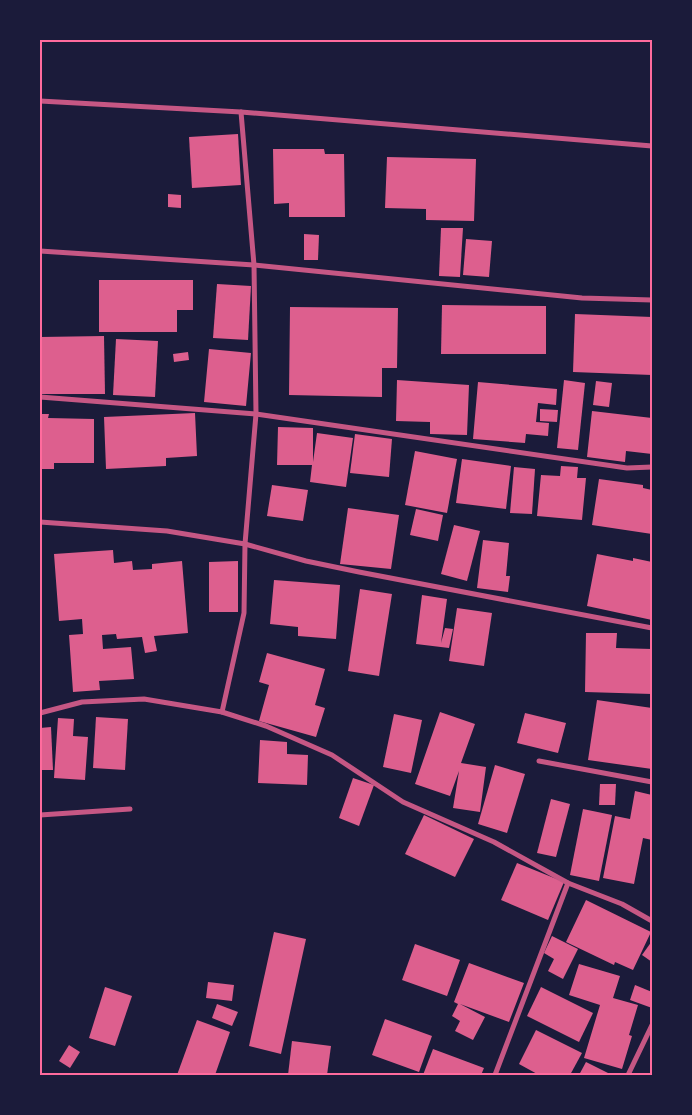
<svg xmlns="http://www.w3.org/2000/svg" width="692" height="1115" font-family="'DejaVu Sans',sans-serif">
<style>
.building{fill:#dd5f8e}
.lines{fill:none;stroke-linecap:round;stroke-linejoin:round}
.minor{stroke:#c65784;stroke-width:5}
.neatline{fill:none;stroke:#ff6b9d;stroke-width:2}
</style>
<rect width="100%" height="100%" fill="#1b1b3a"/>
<g class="building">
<polygon points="238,134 241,185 192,188 189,137"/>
<polygon points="273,149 324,149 325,154 344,154 345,217 289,217 289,203 274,204"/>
<polygon points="387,157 476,159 474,221 426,220 426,209 385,208"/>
<polygon points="168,194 181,195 181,208 168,207"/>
<polygon points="441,228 463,228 460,277 439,276"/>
<polygon points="304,234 319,235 318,260 304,260"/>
<polygon points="466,239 492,241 489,277 463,275"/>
<polygon points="99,280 193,280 193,310 177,310 177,332 99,332"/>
<polygon points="217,284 251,286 248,340 213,338"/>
<polygon points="442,305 546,306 546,354 441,354"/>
<polygon points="290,307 398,308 397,368 382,368 382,397 289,395"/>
<polygon points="575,314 652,317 652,375 573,372"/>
<polygon points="104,336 105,394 40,394 40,337"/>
<polygon points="116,339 158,341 155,397 113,395"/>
<polygon points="209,349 251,353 246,406 204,402"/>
<polygon points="188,352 189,360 174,362 173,354"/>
<polygon points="397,380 469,385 467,435 430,434 430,422 396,421"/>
<polygon points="564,380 585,383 578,450 557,448"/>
<polygon points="596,381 612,383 609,407 593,405"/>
<polygon points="478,382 557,389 556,405 538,403 536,422 549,423 548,436 526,434 525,443 473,439"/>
<polygon points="540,409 558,410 557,422 540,421"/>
<polygon points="592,411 652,418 652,454 626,451 625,462 587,457"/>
<polygon points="195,413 197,456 166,458 166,466 106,469 104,417"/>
<polygon points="40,414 49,414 48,418 94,419 94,463 54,463 54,469 40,469"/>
<polygon points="278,427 313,428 313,462 317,433 353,438 346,487 310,482 312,465 277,465"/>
<polygon points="355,434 392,439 389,477 350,473"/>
<polygon points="415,451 457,459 447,513 405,505"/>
<polygon points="462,459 511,466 506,509 456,503"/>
<polygon points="561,466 578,467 577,478 586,478 582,520 537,516 541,475 560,476"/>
<polygon points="514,467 535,469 532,514 510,513"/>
<polygon points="599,479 643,485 643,488 652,490 652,534 592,525"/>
<polygon points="272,485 308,490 303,521 267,516"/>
<polygon points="348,508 399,515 391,569 340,564"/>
<polygon points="416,509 443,515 438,541 410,535"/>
<polygon points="454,525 480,531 467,581 441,574"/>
<polygon points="483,540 509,543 506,576 510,576 508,592 477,588"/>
<polygon points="113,550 114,563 132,561 133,570 152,569 152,564 182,561 188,633 154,636 157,651 145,653 142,637 117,639 116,634 102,635 103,649 131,647 134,679 99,681 100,690 73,692 69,635 83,634 82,619 59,621 54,554"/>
<polygon points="597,554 633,561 633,558 652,562 652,620 587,606"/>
<polygon points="238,561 238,612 209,612 209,562"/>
<polygon points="274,580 340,585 336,639 298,636 298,627 270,624"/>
<polygon points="360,589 392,594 379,676 348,671"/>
<polygon points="422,595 447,599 441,643 445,628 453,629 449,648 416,644"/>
<polygon points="457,608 492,613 484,666 449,661"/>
<polygon points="586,633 617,633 616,648 652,649 652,694 585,692"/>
<polygon points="267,653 325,669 315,705 325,708 316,737 259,721 269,685 259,682"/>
<polygon points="597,700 652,708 652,769 588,760"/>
<polygon points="440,712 475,724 461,763 486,767 480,812 453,808 459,771 450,796 415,784"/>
<polygon points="525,713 566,723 558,753 517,743"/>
<polygon points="394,714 422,720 411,773 383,767"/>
<polygon points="96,717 128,719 125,770 93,768"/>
<polygon points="58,718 74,719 73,736 88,737 85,780 54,778"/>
<polygon points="51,727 53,770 40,770 40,728"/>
<polygon points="260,740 287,742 287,754 308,755 307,785 258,783"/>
<polygon points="495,765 525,774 507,833 478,824"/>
<polygon points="353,778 374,785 359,826 339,818"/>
<polygon points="600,784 616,784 615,805 599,805"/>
<polygon points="635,791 652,795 652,840 643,838 634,884 603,878 615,816 630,819"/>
<polygon points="551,799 570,804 556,857 537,853"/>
<polygon points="583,809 612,815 599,881 570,875"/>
<polygon points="424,815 474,839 455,877 405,854"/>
<polygon points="517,863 564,882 548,920 501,900"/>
<polygon points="586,900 651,932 633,970 615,962 614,965 566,942"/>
<polygon points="274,932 306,939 281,1054 249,1046"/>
<polygon points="552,936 578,949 563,979 548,971 554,959 544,953"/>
<polygon points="652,941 652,962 642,955"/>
<polygon points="415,944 460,960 447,996 402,980"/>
<polygon points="469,963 524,983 509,1022 460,1004 485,1017 473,1040 455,1031 460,1021 452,1016 458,1004 454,1002"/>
<polygon points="579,964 620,976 613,998 638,1005 629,1035 632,1036 622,1069 584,1058 600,1005 569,995"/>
<polygon points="208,982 234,985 232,1001 206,998"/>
<polygon points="635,985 652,992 652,1008 630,1000"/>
<polygon points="105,987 132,996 115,1046 89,1038"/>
<polygon points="541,987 593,1013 579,1042 527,1016"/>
<polygon points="217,1004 238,1012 232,1026 212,1018"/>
<polygon points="385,1019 432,1036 419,1072 372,1055"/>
<polygon points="197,1020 230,1032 215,1075 177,1075"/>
<polygon points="536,1030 582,1053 570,1075 539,1075 519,1064"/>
<polygon points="292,1041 331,1046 327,1075 288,1075"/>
<polygon points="69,1045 80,1052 70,1068 59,1061"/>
<polygon points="433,1049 484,1068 481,1075 423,1075"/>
<polygon points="586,1062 612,1075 579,1075"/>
</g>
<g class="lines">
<g class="minor">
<polyline points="40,101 241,112 652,146"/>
<polyline points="40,251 254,265 582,298 652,300"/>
<polyline points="40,397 256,414 627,468 652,467"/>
<polyline points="40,522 167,531 245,544 306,561 359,572 652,628"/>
<polyline points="222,712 244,613 245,544 256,414 254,265 241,112"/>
<polyline points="40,713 82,702 144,699 222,712 266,726 332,755 403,802 494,842 568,883"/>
<polyline points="539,761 652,782"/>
<polyline points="40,815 130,809"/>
<polyline points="495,1075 568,883 622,904 652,921"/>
<polyline points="628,1075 652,1025"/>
</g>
</g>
<rect width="692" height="1115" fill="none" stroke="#1b1b3a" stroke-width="82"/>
<rect x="41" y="41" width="610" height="1033" class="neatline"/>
</svg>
